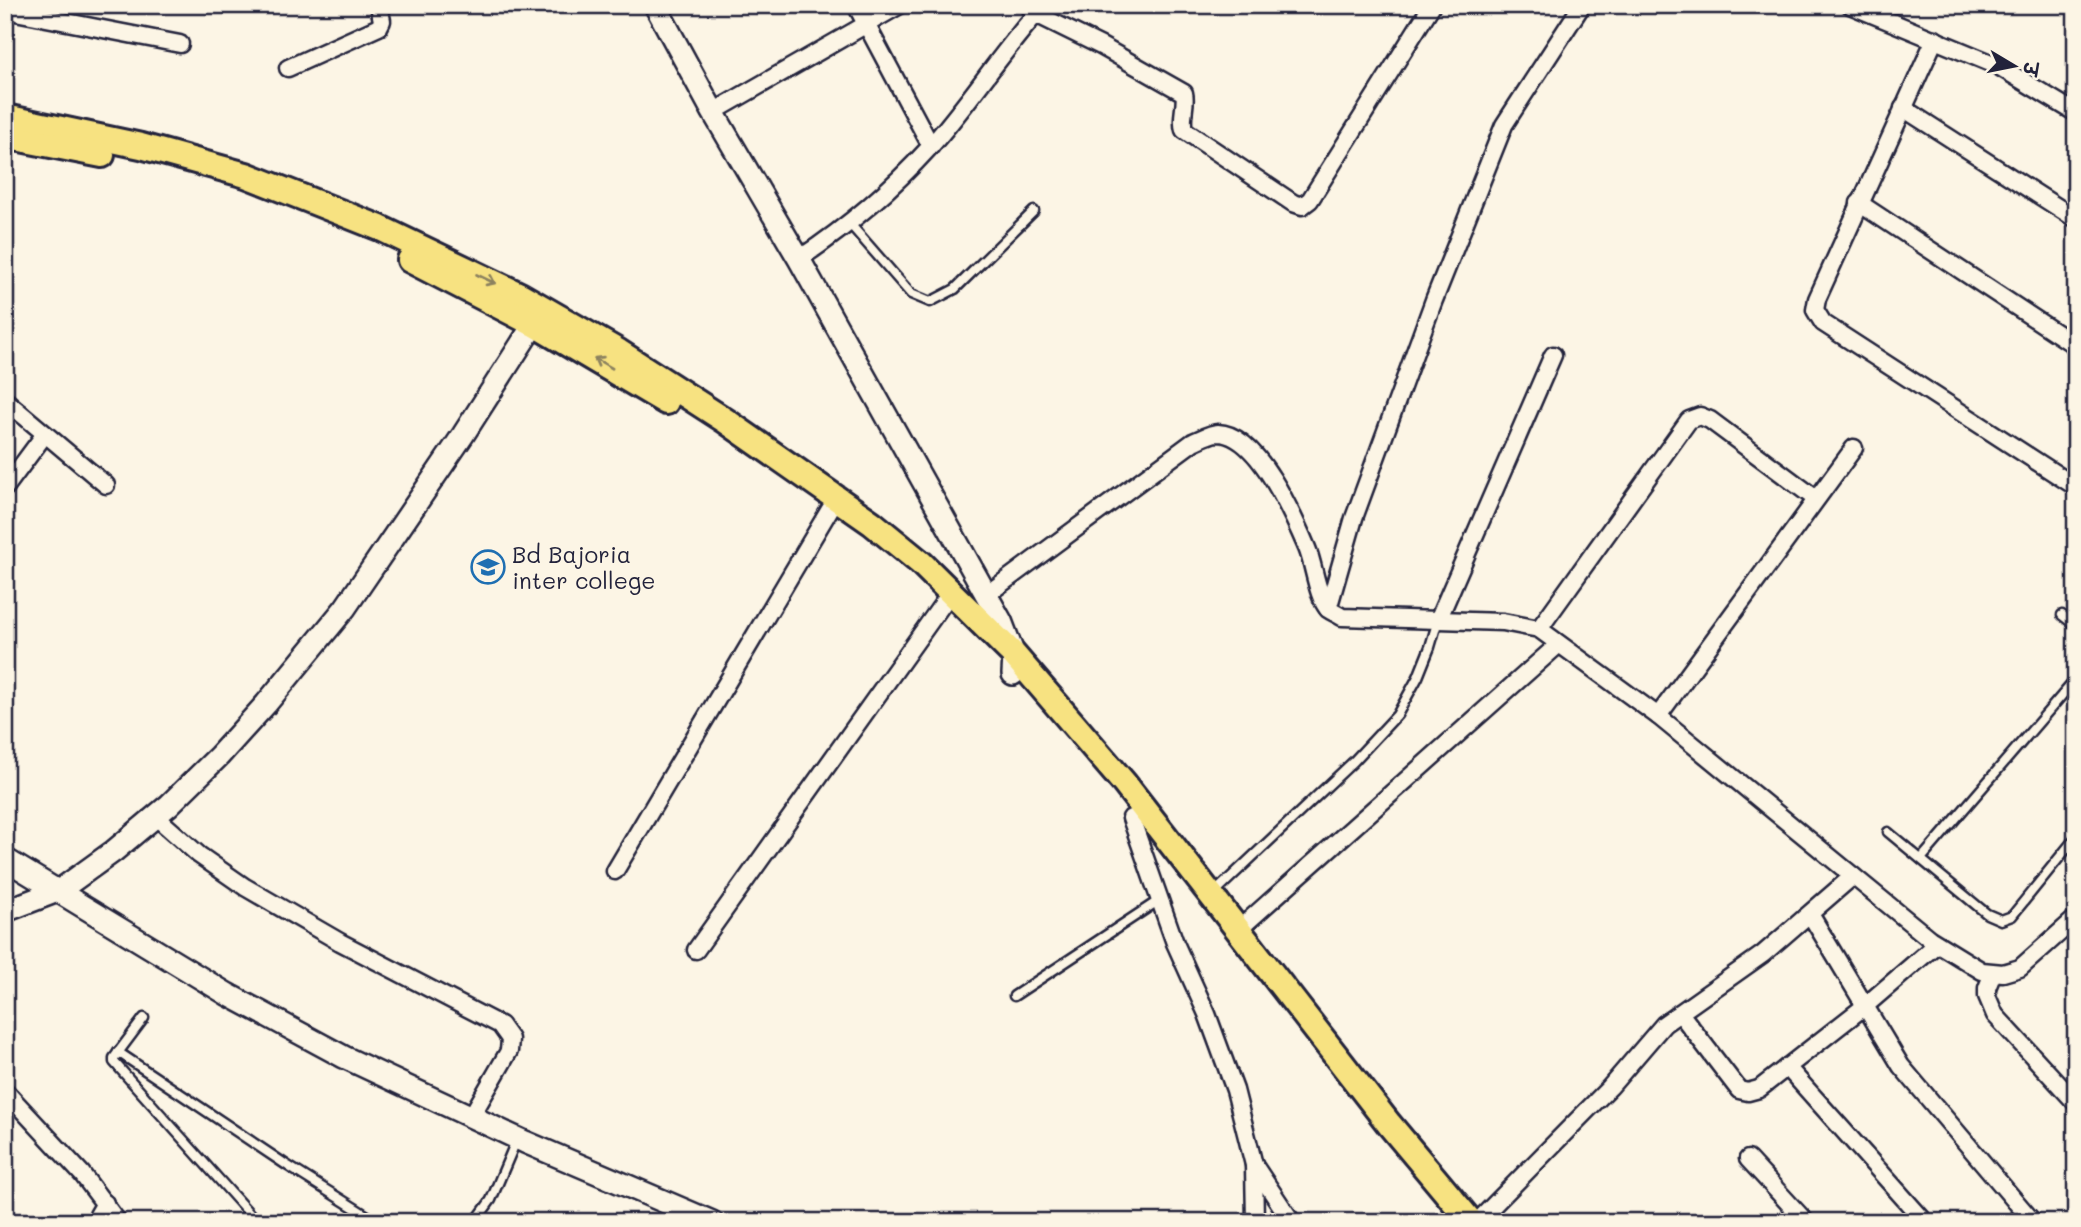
<svg xmlns="http://www.w3.org/2000/svg" width="2081" height="1227" font-family="Mali,'Playpen Sans Deva',sans-serif">
<style>
.lines{fill:none;stroke-linecap:round;stroke-linejoin:round}
.lane-casing{stroke:#22223b;stroke-width:13}
.street-casing{stroke:#22223b;stroke-width:21}
.secondary-casing{stroke:#22223b;stroke-width:26}
.primary-casing{stroke:#22223b;stroke-width:30}
.lane{stroke:#fcf5e5;stroke-width:8}
.street{stroke:#fcf5e5;stroke-width:16}
.secondary{stroke:#fcf5e5;stroke-width:21}
.primary{stroke:#f7e281;stroke-width:24}
.oneway{stroke:#8c825e}
.labels{text-anchor:middle;dominant-baseline:central;stroke-width:6;stroke-linejoin:round;paint-order:stroke}
.poi-label{font-size:23px;fill:#22223b;stroke:#fcf5e5;text-anchor:start}
</style>
<rect width="100%" height="100%" fill="#fcf5e5"/>
<filter id="ink" filterUnits="userSpaceOnUse"><feTurbulence type="fractalNoise" baseFrequency=".0143" numOctaves="2"/><feDisplacementMap in="SourceGraphic" scale="14" xChannelSelector="R" yChannelSelector="G"/><feConvolveMatrix kernelMatrix="1 2 1 2 8 2 1 2 1" color-interpolation-filters="sRGB"/></filter>
<g filter="url(#ink)">
<g class="lines">
<defs>
<g id="lane">
<polyline points="850,224 911,294 930,302 955,289 1034,211"/>
<polyline points="2062,615 2076,626"/>
<polyline points="1888,832 1987,914 2001,920 2012,916 2076,837"/>
<polyline points="1921,859 2076,679"/>
<polyline points="1213,894 1354,761 1397,715 1418,677 1430,647 1438,620"/>
<polyline points="1014,996 1161,899"/>
<polyline points="144,1018 114,1058 114,1062 257,1222"/>
<polyline points="118,1052 288,1166 377,1222"/>
<polyline points="475,1222 491,1200 516,1141"/>
</g>
<g id="street">
<polyline points="856,5 931,146"/>
<path d="M1028 5 1036 14 1101 46 1184 93C1187 105 1180 117 1184 130L1293 203 1302 206 1310 200 1432 5"/>
<polyline points="1850,5 1998,66 2076,113"/>
<polyline points="5,10 180,44"/>
<polyline points="1935,39 1817,299 1815,310 1823,323 2076,487"/>
<polyline points="288,68 379,27 382,21 379,5"/>
<polyline points="1903,108 2076,219"/>
<polyline points="713,112 900,5"/>
<polyline points="1859,203 2076,346"/>
<path d="M799 259C847 227 890 191 929 148 967 106 998 57 1036 14"/>
<polyline points="5,400 106,485"/>
<polyline points="5,488 45,434"/>
<path d="M986 595 1193 442C1200 439 1211 433 1218 433 1258 434 1293 515 1307 548 1314 564 1317 597 1328 609 1332 612 1338 614 1342 617L1503 622 1539 629 1658 716 1930 939 1982 971 2003 973 2020 968 2076 918"/>
<polyline points="1328,609 1354,518 1434,300 1504,125 1582,5"/>
<polyline points="1438,620 1553,355"/>
<polyline points="1539,629 1689,420 1700,416 1710,420 1816,499"/>
<polyline points="1658,716 1854,448"/>
<polyline points="155,816 199,855 245,887 340,942 500,1025 510,1039 509,1051 471,1117"/>
<polyline points="1131,818 1175,943 1207,1014 1235,1090 1254,1165 1255,1222"/>
<polyline points="615,871 830,509"/>
<polyline points="1810,914 1901,1066 2033,1222"/>
<polyline points="1238,930 1559,644"/>
<polyline points="696,950 944,602"/>
<polyline points="1993,973 1987,988 1987,996 1995,1015 2076,1103"/>
<polyline points="1680,1013 1739,1090 1748,1092 1759,1089 1865,1006 1937,944"/>
<polyline points="1787,1067 1925,1222"/>
<polyline points="5,1091 82,1174 118,1222"/>
<polyline points="1748,1159 1806,1222"/>
<polyline points="1254,1165 1292,1222"/>
<polyline points="94,1222 105,1203"/>
<polyline points="1477,1222 1610,1087 1664,1024 1763,954 1853,876"/>
</g>
<g id="secondary">
<polyline points="655,5 713,112 799,259 1001,621 1014,655 1013,674"/>
<polyline points="5,859 227,994 344,1057 525,1142 712,1222"/>
<polyline points="5,911 60,890 114,851 169,805 219,756 266,704 345,608 463,435 534,324"/>
</g>
<g id="primary">
<polyline points="5,117 141,146 246,175 380,228 520,295 619,352 726,421 872,523 921,563 1014,655 1124,783 1389,1124 1471,1222"/>
<polyline points="5,136 102,155"/>
<polyline points="410,260 534,324 666,402"/>
</g>
</defs>
<use href="#lane" class="lane-casing"/>
<use href="#street" class="street-casing"/>
<use href="#secondary" class="secondary-casing"/>
<use href="#primary" class="primary-casing"/>
<use href="#lane" class="lane"/>
<use href="#street" class="street"/>
<use href="#secondary" class="secondary"/>
<use href="#primary" class="primary"/>
</g>
<defs><path id="oneway-shaft" d="M-6 0H5M1.5-3L5.5 0L1.5 3" fill="none" stroke-width="1.6" stroke-linecap="round" stroke-linejoin="round" transform="scale(1.75)"/></defs>
<g class="oneway">
<use href="#oneway-shaft" transform="translate(486 279) rotate(26)"/>
<use href="#oneway-shaft" transform="translate(603 363) rotate(-150)"/>
</g>
</g>
<defs>
<symbol id="school-ring" viewBox="-11 -11 22 22"><circle r="9.5" fill="#fcf5e5" stroke="#1f6fb2" stroke-width="1.5"/><path d="M0-5L7-2L0 1L-7-2ZM-4 1L0 2.5L4 1V4Q0 6-4 4Z" fill="#1f6fb2"/></symbol>
</defs>
<g fill-rule="evenodd">
<use href="#school-ring" x="469" y="548" width="38" height="38"/>
</g>
<g class="labels">
<g class="poi-label">
<text x="512" y="554">Bd Bajoria<tspan x="512" dy="26">inter college</tspan></text>
</g>
</g>
<rect width="2081" height="1227" fill="none" stroke="#fcf5e5" stroke-width="28"/>
<rect x="14" y="14" width="2053" height="1199" fill="none" stroke="#22223b" stroke-width="2.5" filter="url(#ink)"/>
<g transform="translate(2014 66) rotate(100)" stroke="#fcf5e5" stroke-width="5" paint-order="stroke">
<path d="M0-5L12 26L0 18L-12 26Z" fill="#22223b"/>
<text y="-10" font-size="19" font-weight="bold" text-anchor="middle" fill="#22223b">उ</text>
</g>
</svg>
